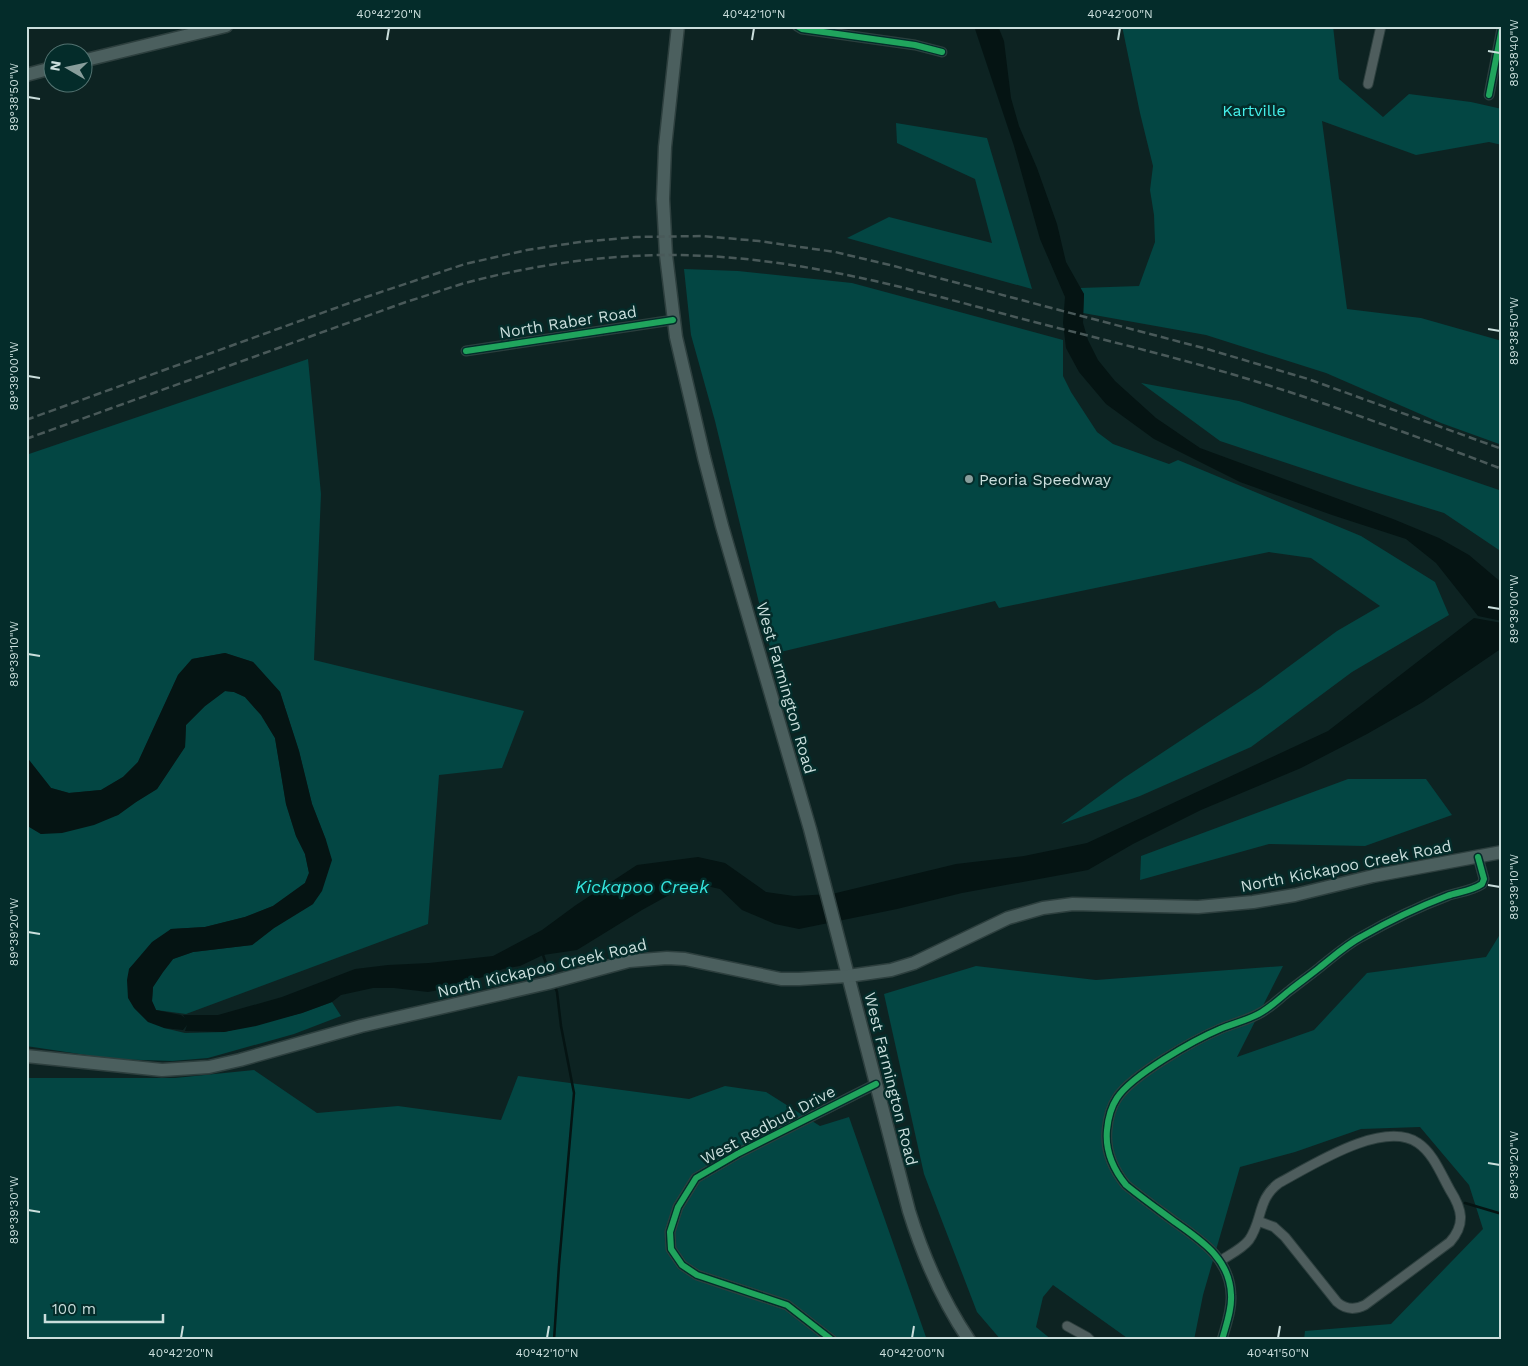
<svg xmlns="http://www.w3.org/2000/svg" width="1528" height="1366" font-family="'Work Sans',sans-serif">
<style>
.green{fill:#034643}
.water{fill:#051413}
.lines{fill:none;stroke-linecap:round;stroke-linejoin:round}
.stream{stroke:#051413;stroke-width:2.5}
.street-casing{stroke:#2d3f3e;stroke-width:11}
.secondary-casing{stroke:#2d3f3e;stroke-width:15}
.street{stroke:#4e5d5d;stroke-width:9}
.secondary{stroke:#4b5f5e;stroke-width:12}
.rail{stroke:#495959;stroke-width:2.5;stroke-dasharray:8 4;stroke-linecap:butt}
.cycleway-casing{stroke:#042c2a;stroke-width:9}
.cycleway{stroke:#20a55d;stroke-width:6}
.ticks{fill:none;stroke:#cadedc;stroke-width:2}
.poi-dot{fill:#889d9b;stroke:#042c2a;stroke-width:2}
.labels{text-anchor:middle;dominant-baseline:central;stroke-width:5;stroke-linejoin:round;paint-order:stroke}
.park-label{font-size:16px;fill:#45efe9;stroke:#042c2a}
.street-label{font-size:16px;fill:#cadedc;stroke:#042c2a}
.poi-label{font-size:16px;fill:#cadedc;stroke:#042c2a;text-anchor:start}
.water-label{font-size:18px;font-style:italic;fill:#34e5de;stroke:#042c2a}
.neatline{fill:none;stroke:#cadedc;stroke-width:2}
.ticks-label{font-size:12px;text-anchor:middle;fill:#cadedc}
</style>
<rect width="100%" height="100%" fill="#0d2322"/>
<g class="green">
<polygon points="1122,26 1333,26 1339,79 1383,117 1409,94 1471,102 1502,109 1502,145 1489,142 1416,155 1322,121 1347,309 1421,318 1502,341 1502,445 1441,423 1326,373 1206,335 1083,313 1084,294 1080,288 1139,286 1155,242 1154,215 1150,190 1153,166 1140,113"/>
<polygon points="896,123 987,138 1032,289 847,238 889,217 992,243 975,179 897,143"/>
<polygon points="684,269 738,271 852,283 1063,340 1063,376 1071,392 1097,432 1113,444 1169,464 1178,460 1361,536 1435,582 1449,615 1352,672 1251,747 1140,796 1061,824 1124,778 1260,688 1337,631 1380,606 1311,558 1269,552 999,608 995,601 772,654 768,640 715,421 691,335"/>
<polygon points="308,359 321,494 314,660 524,711 502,768 439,775 428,924 186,1014 156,1010 152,1001 153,987 163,972 173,959 193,952 252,945 274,928 313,904 326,840 312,804 299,751 280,692 253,662 225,653 192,659 178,675 138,762 123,777 101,790 69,793 51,788 29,760 26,751 26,455"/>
<polygon points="1141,383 1239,401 1502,491 1502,552 1444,513 1356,486 1220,441"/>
<polygon points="225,691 234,692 245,697 261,715 275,738 286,804 296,836 305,854 309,873 305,883 273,906 245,917 205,927 171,929 140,957 129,969 164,1028 185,1033 224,1032 302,1013 332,1002 341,1016 294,1034 208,1058 172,1061 113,1059 26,1046 26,825 41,834 118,815 136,802 157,789 185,747 186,725 205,706"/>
<polygon points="1348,779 1426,779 1452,815 1365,846 1269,844 1140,880 1141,856"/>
<polygon points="1502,931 1502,1340 1304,1340 1305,1331 1391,1324 1483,1229 1469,1185 1420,1127 1361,1129 1295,1152 1240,1167 1203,1295 1194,1340 1130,1340 1053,1285 1043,1297 1036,1327 1052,1340 1001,1340 977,1312 924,1174 884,994 976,966 1096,980 1283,966 1237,1057 1314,1030 1367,973 1486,957"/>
<polygon points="254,1070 317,1113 398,1106 501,1120 518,1076 689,1099 725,1086 766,1092 820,1126 849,1117 927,1340 26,1340 26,1078 175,1078"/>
</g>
<g class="water">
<polygon points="974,26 998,26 1004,41 1011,98 1019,126 1037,168 1057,224 1066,262 1084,294 1083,323 1088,340 1098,360 1115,381 1156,418 1200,448 1393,519 1439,538 1469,555 1502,583 1502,621 1478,616 1436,563 1406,539 1332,515 1240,482 1154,439 1106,404 1079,372 1066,348 1063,323 1065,297 1040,239 1014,146"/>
<polygon points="1474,618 1502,623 1502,648 1423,702 1367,734 1301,768 1201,810 1133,844 1088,870 962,893 897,909 799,929 775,924 742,910 720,889 702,885 680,889 642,910 577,950 543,955 520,966 503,969 483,977 452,985 445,989 428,992 394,988 373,988 341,995 332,1002 302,1013 256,1026 224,1032 185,1031 187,1025 183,1030 164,1028 148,1022 134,1008 128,998 127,980 129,969 152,942 171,929 205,927 245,917 273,906 305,883 309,873 305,854 296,836 286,804 275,738 261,715 245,697 234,692 225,691 205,706 186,725 185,747 157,789 136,802 118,815 94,825 62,833 41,834 26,825 26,751 29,760 51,788 69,793 101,790 123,777 138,762 178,675 192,659 225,653 253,662 280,692 299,751 312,804 326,840 332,860 322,891 313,904 274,928 252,945 193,952 173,959 163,972 153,987 152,1001 156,1010 181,1015 185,1018 183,1015 218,1015 282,997 355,969 388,965 429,963 493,956 542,930 576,905 637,865 698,857 725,863 766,892 794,896 832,894 956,864 1024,856 1087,843 1328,731"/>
</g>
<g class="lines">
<g class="stream">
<polyline points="543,955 551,977"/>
<polyline points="1465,1203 1502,1214"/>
<polyline points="554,1340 559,1265 574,1093 561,1026 557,992 555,986"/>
</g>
<defs>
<g id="street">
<polyline points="797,26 802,29 915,45 942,52"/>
<polyline points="1368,84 1381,26"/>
<polyline points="1489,95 1502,28"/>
<polyline points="466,351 673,320"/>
<path d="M1220 1261C1229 1255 1242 1249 1249 1240 1263 1220 1257 1199 1279 1183 1311 1166 1383 1119 1418 1143 1433 1153 1441 1174 1450 1190 1462 1209 1466 1224 1450 1242L1365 1305C1355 1310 1346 1310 1337 1302L1285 1237 1274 1227 1258 1221"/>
<polyline points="1067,1326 1087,1337 1090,1340"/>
<polyline points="832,1340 787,1305 697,1275 682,1265 671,1249 670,1232 678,1207 696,1178 739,1153 876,1084"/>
<path d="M1222 1340C1226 1325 1232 1310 1231 1295 1230 1259 1202 1241 1175 1222 1159 1210 1142 1198 1126 1185 1113 1169 1105 1151 1107 1130 1108 1119 1111 1107 1117 1098 1132 1075 1194 1040 1220 1029 1234 1023 1249 1020 1262 1012 1272 1006 1280 998 1289 991 1299 983 1309 976 1319 968 1333 957 1346 945 1361 937 1389 921 1418 907 1447 896 1458 892 1472 891 1482 884L1484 879 1478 857"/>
</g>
<g id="secondary">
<path d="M678 26 665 147 663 199 666 255 676 337 704 457 722 526 810 829 909 1211C923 1256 942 1300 969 1340"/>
<polyline points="82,61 226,26"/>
<polyline points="26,75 52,68"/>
<polyline points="26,1056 162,1070 209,1067 240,1060 361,1026 548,983 629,961 667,958 685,959 781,979 799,979 848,976 891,970 914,963 1008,918 1043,908 1073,904 1198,907 1253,902 1295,895 1373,876 1502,852"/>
</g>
</defs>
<use href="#street" class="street-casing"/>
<use href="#secondary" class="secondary-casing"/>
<use href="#street" class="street"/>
<use href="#secondary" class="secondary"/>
<g class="rail">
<polyline points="26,420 366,297 465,264 527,250 580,242 636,237 702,236 759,241 835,252 890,265 1059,310 1207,349 1308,379 1502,449"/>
<path d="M26 439 406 302C426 296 445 289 465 283 529 266 596 256 662 255 787 254 900 286 1019 318 1100 339 1181 358 1261 383 1342 408 1422 439 1502 469"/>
</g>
<defs>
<g id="cycleway">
<polyline points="797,26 802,29 915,45 942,52"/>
<polyline points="1489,95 1502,28"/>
<polyline points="466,351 673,320"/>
<polyline points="832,1340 787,1305 697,1275 682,1265 671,1249 670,1232 678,1207 696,1178 739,1153 876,1084"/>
<path d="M1222 1340C1226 1325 1232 1310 1231 1295 1230 1259 1202 1241 1175 1222 1159 1210 1142 1198 1126 1185 1113 1169 1105 1151 1107 1130 1108 1119 1111 1107 1117 1098 1132 1075 1194 1040 1220 1029 1234 1023 1249 1020 1262 1012 1272 1006 1280 998 1289 991 1299 983 1309 976 1319 968 1333 957 1346 945 1361 937 1389 921 1418 907 1447 896 1458 892 1472 891 1482 884L1484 879 1478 857"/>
</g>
</defs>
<use href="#cycleway" class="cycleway-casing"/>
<use href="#cycleway" class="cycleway"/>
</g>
<path class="ticks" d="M387 40 389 28M752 40 754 28M1118 40 1120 28M1488 51 1500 53M28 97 40 99M1488 329 1500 331M28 376 40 378M1488 607 1500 609M28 654 40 656M1488 885 1500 887M28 932 40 934M1488 1163 1500 1165M28 1210 40 1212M181 1338 183 1326M547 1338 549 1326M912 1338 914 1326M1278 1338 1280 1326"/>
<circle class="poi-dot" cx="969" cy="479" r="5"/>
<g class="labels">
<g class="park-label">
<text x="1254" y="110">Kartville</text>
</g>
<g class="street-label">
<text transform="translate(568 322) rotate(-9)">North Raber Road</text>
<text transform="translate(786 688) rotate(74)">West Farmington Road</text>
<text transform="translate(1346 866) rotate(-11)">North Kickapoo Creek Road</text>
<text transform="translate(542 968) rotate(-13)">North Kickapoo Creek Road</text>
<text transform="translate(891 1079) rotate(76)">West Farmington Road</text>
<text transform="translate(768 1125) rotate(-28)">West Redbud Drive</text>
</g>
<g class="poi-label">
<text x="979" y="479">Peoria Speedway</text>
</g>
<g class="water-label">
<text x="642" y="886">Kickapoo Creek</text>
</g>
</g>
<rect width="1528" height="1366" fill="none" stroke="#042c2a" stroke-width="55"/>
<g transform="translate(68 68) rotate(279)"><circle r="24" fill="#042c2a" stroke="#537371"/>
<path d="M0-4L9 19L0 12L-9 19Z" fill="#889d9b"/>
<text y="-8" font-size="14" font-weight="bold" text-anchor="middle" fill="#cadedc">N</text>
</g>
<path d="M45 1314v8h118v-8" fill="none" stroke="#cadedc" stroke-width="2.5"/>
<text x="52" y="1314" font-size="15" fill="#cadedc" stroke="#042c2a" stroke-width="4" paint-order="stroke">100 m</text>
<rect x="28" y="28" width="1472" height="1310" class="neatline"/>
<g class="ticks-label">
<text x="389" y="18">40°42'20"N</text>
<text x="754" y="18">40°42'10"N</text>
<text x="1120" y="18">40°42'00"N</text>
<text transform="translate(1514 53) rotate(-90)" y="4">89°38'40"W</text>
<text transform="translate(14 97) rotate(-90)" y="4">89°38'50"W</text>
<text transform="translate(1514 331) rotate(-90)" y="4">89°38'50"W</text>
<text transform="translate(14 376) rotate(-90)" y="4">89°39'00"W</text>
<text transform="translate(1514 609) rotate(-90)" y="4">89°39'00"W</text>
<text transform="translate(14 654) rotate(-90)" y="4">89°39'10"W</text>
<text transform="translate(1514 887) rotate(-90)" y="4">89°39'10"W</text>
<text transform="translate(14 932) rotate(-90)" y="4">89°39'20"W</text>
<text transform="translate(1514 1165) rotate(-90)" y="4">89°39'20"W</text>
<text transform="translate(14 1210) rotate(-90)" y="4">89°39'30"W</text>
<text x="181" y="1357">40°42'20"N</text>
<text x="547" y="1357">40°42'10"N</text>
<text x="912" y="1357">40°42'00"N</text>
<text x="1278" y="1357">40°41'50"N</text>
</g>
</svg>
